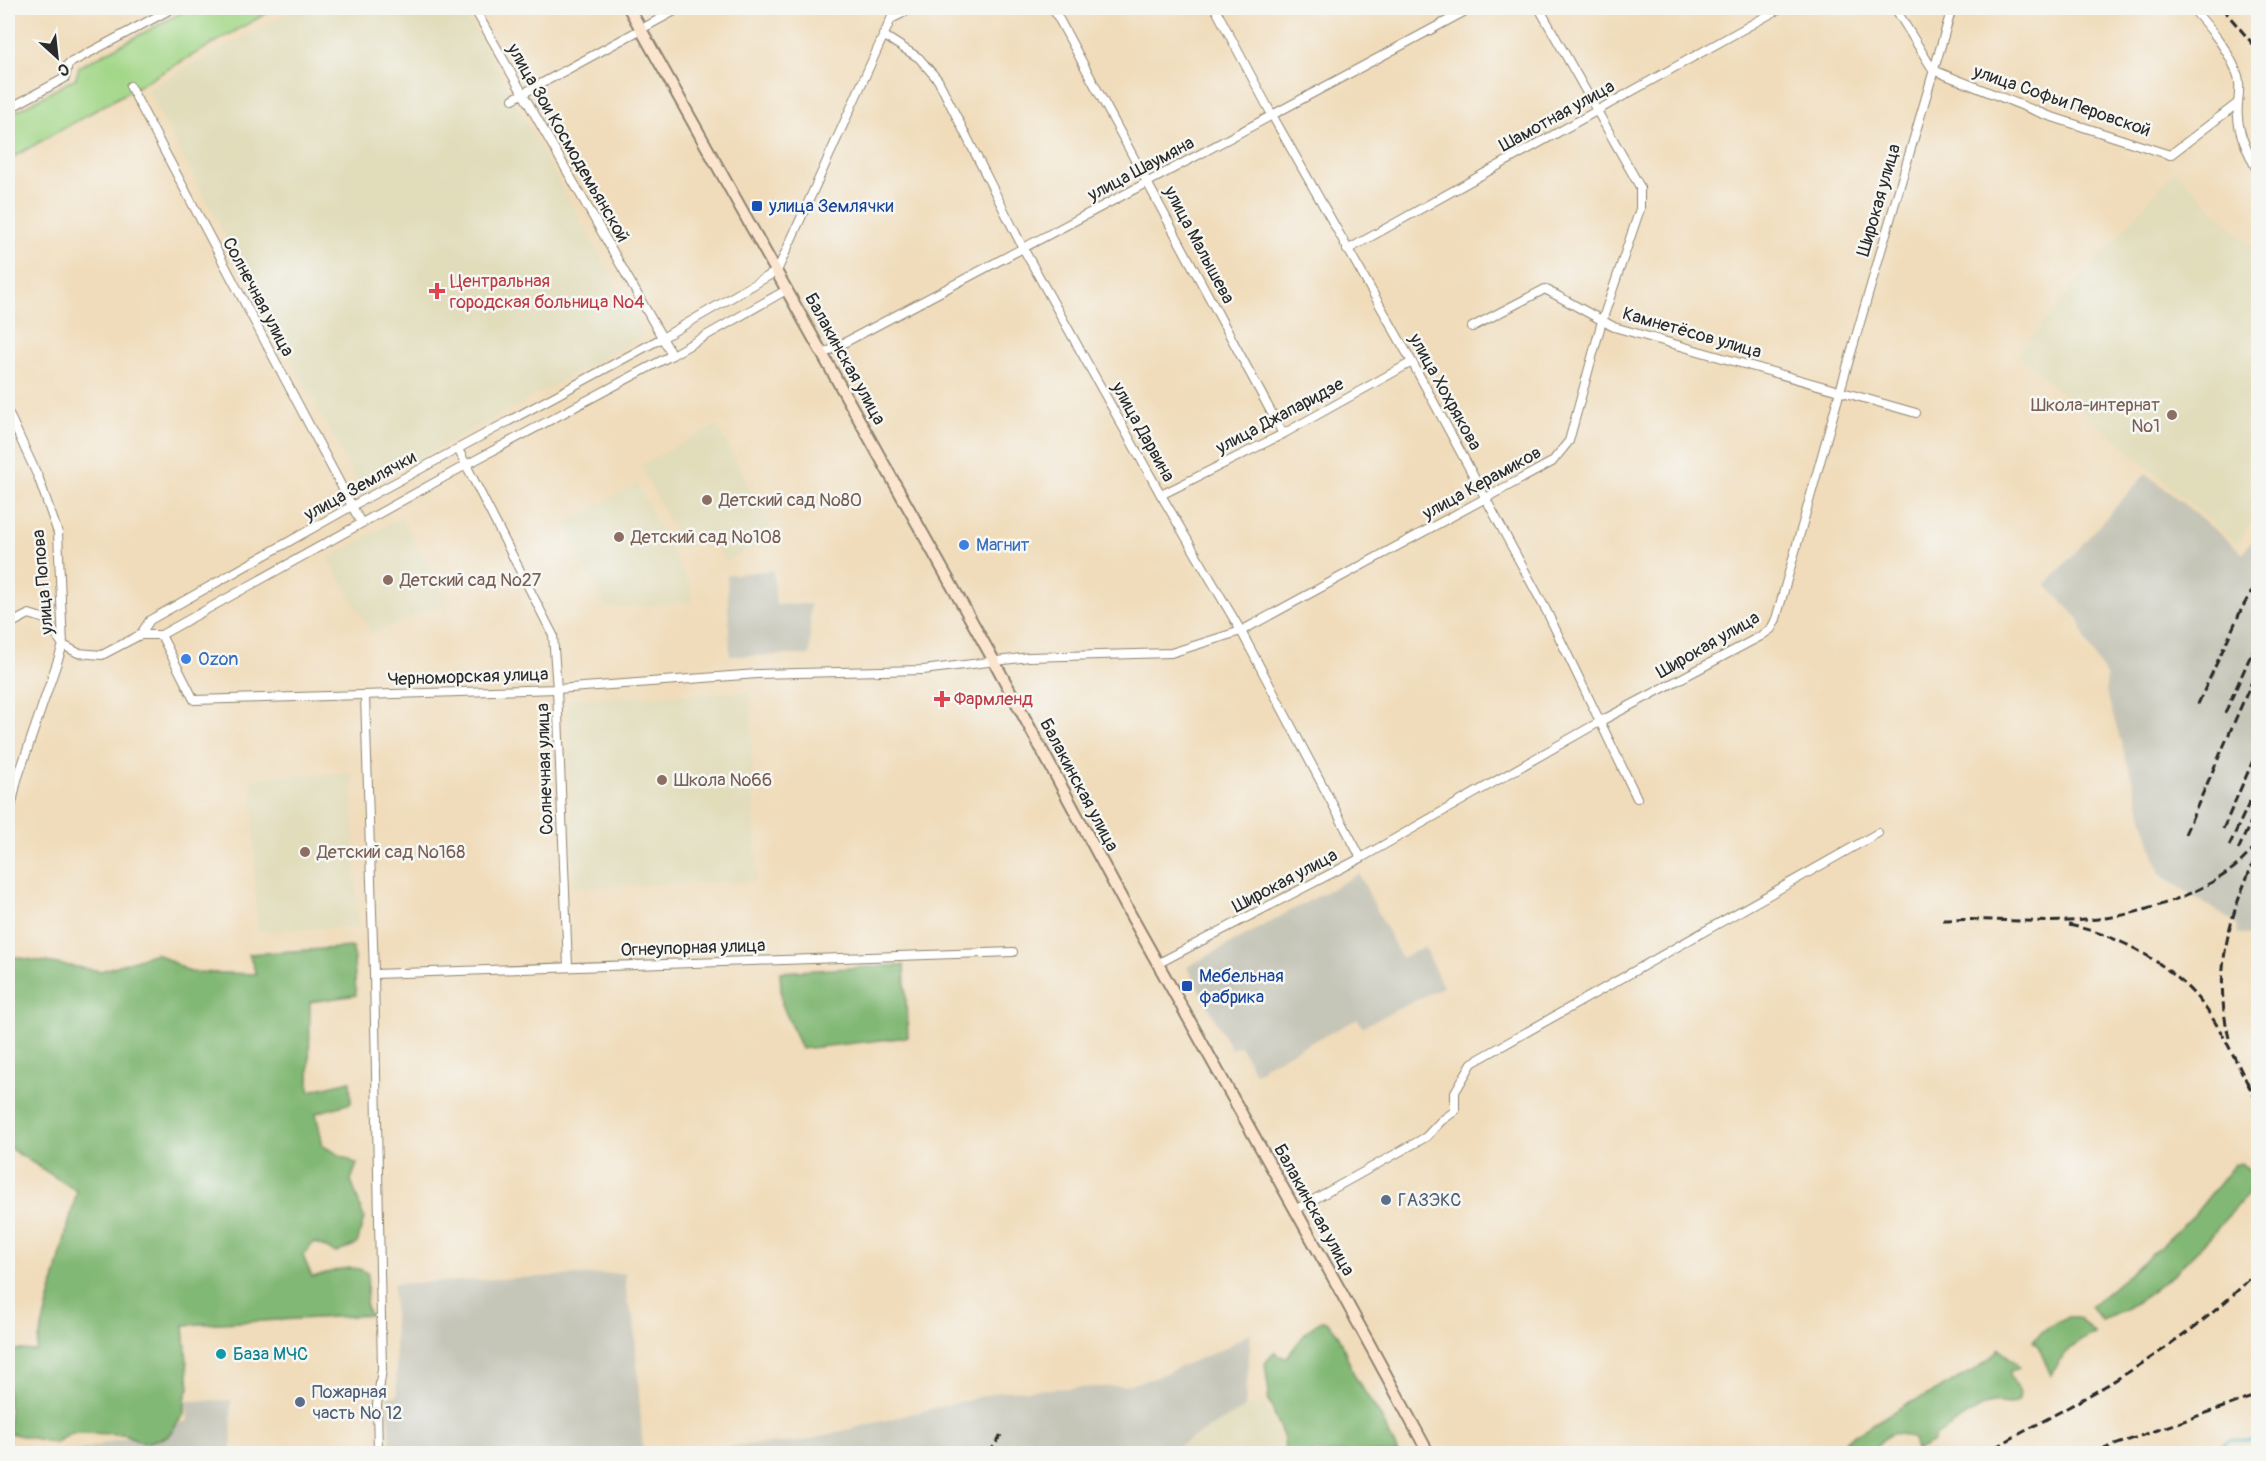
<svg xmlns="http://www.w3.org/2000/svg" width="2266" height="1461" font-family="Pangolin,sans-serif">
<style>
.built{fill:#e1dcba}
.industrial{fill:#c5c5b8}
.green{fill:#a3d788;stroke:#67815a;stroke-width:1.5}
.forest{fill:#82b874;stroke:#567250;stroke-width:1.5}
.lines{fill:none;stroke-linecap:round;stroke-linejoin:round}
.stream{stroke:#4ab8c3;stroke-width:3}
.minor-casing{stroke:#8e8472;stroke-width:10}
.secondary-casing{stroke:#8e8472;stroke-width:14}
.minor{stroke:#fff;stroke-width:8}
.secondary{stroke:#fce5cf;stroke-width:10}
.rail{stroke:#2b2b2b;stroke-width:3;stroke-dasharray:9 4.5;stroke-linecap:butt}
.transit-dot{fill:#1a4fb4;stroke:#f6f6f2;stroke-width:2}
.health-dot{fill:#e0444e;stroke:#f6f6f2;stroke-width:2}
.education-dot{fill:#8d6e63;stroke:#f6f6f2;stroke-width:2}
.shop-dot{fill:#3f7fe0;stroke:#f6f6f2;stroke-width:2}
.service-dot{fill:#5c6f8a;stroke:#f6f6f2;stroke-width:2}
.culture-dot{fill:#0f9aa8;stroke:#f6f6f2;stroke-width:2}
.labels{text-anchor:middle;dominant-baseline:central;stroke-width:5;stroke-linejoin:round;paint-order:stroke}
.street-label{font-size:18px;fill:#2b2b2b;stroke:#f6f6f2}
.transit-label{font-size:18px;fill:#164399;stroke:#f6f6f2;text-anchor:start}
.health-label{font-size:18px;fill:#be3a42;stroke:#f6f6f2;text-anchor:start}
.education-label{font-size:18px;fill:#785e54;stroke:#f6f6f2;text-anchor:start}
.shop-label{font-size:18px;fill:#366cbe;stroke:#f6f6f2;text-anchor:start}
.service-label{font-size:18px;fill:#4e5e75;stroke:#f6f6f2;text-anchor:start}
.culture-label{font-size:18px;fill:#0d838f;stroke:#f6f6f2;text-anchor:start}
</style>
<rect width="100%" height="100%" fill="#f6f6f2"/>
<filter id="ink" filterUnits="userSpaceOnUse"><feTurbulence type="fractalNoise" baseFrequency=".0167" numOctaves="2"/><feDisplacementMap in="SourceGraphic" scale="12" xChannelSelector="R" yChannelSelector="G"/><feConvolveMatrix kernelMatrix="1 2 1 2 8 2 1 2 1" color-interpolation-filters="sRGB"/></filter>
<filter id="wash" filterUnits="userSpaceOnUse"><feTurbulence type="fractalNoise" baseFrequency=".008" numOctaves="4" result="noise"/><feDisplacementMap in="SourceGraphic" scale="24" xChannelSelector="R" yChannelSelector="G"/><feGaussianBlur stdDeviation="1.35" result="paint"/><feColorMatrix in="noise" values="0 0 0 0 0 0 0 0 0 0 0 0 0 0 0 0 0 1.4 0 .05"/><feComposite in="paint" operator="in"/></filter>
<g filter="url(#wash)">
<rect width="100%" height="100%" fill="#f0dcba"/>
<g class="built">
<polygon points="297,8 463,8 644,336 361,490 147,89"/>
<polygon points="2175,170 2258,254 2258,514 2237,544 2017,354"/>
<polygon points="717,425 775,535 725,562 710,534 683,548 640,465"/>
<polygon points="637,484 690,585 693,602 607,609 576,552 580,550 566,523"/>
<polygon points="401,517 447,602 372,634 328,558"/>
<polygon points="750,692 757,881 574,888 568,699"/>
<polygon points="352,773 358,927 257,931 252,777"/>
<polygon points="1264,1402 1280,1441 1278,1446 1282,1453 1166,1454 1245,1408"/>
</g>
<g class="industrial">
<polygon points="2146,473 2243,553 2258,532 2258,938 2237,933 2236,924 2160,874 2106,691 2106,676 2086,641 2079,619 2046,585"/>
<polygon points="773,570 776,605 810,604 810,655 730,656 727,575"/>
<polygon points="1359,874 1401,958 1424,947 1443,987 1362,1027 1358,1019 1262,1067 1263,1070 1255,1073 1240,1046 1231,1049 1187,967"/>
<polygon points="625,1273 627,1302 634,1319 643,1453 390,1453 388,1397 397,1396 393,1284"/>
<polygon points="1251,1332 1245,1408 1166,1453 655,1453 743,1445 798,1442 1003,1391 1123,1386 1151,1379 1223,1349"/>
<polygon points="231,1400 232,1453 66,1454 188,1421 187,1401"/>
</g>
<polygon class="green" points="190,8 276,8 8,160 8,116 76,78 79,67"/>
<g class="forest">
<path d="M353 947 356 995 310 1002 309 1091 350 1081 351 1103 316 1113 323 1146 357 1164 351 1180 364 1218 357 1244 336 1253 314 1242 303 1256 312 1277C330 1273 353 1261 368 1274L366 1308 371 1315 184 1325 189 1388 185 1399V1413L167 1437 144 1443 124 1434 71 1433 55 1443 8 1433 10 1407 8 1406V1349L36 1351 77 1191 8 1147V956L101 971 156 953 190 972 256 974 249 954Z"/>
<polygon points="904,965 908,1037 801,1049 782,1004 780,972"/>
<path d="M2241 1163C2252 1171 2254 1179 2250 1192 2206 1240 2164 1296 2102 1320L2091 1306 2156 1251 2194 1215 2234 1165Z"/>
<path d="M2067 1317H2078L2095 1334C2078 1339 2058 1358 2051 1375L2038 1346 2033 1341C2042 1329 2055 1323 2067 1317Z"/>
<polygon points="1321,1321 1327,1321 1339,1336 1355,1377 1380,1415 1398,1453 1285,1453 1284,1439 1268,1398 1269,1393 1265,1363 1275,1352 1278,1356 1287,1357 1308,1330"/>
<path d="M1999 1348 2020 1368 2010 1371 2009 1375C2013 1383 2024 1390 2018 1400 2012 1409 1999 1399 1988 1404 1969 1412 1953 1426 1935 1436L1933 1442 1916 1451 1913 1439C1888 1427 1887 1436 1870 1453H1825L1906 1404 1922 1398 1972 1371 1988 1360Z"/>
</g>
<g class="lines">
<polyline class="stream" points="2202,1454 2230,1440 2258,1441"/>
</g>
</g>
<g filter="url(#ink)">
<g class="lines">
<defs>
<g id="minor">
<polyline points="474,8 672,355"/>
<polyline points="1053,8 1283,434"/>
<polyline points="1215,8 1272,115 1412,362 1547,612 1637,798"/>
<polyline points="1895,8 1933,70 2046,115 2170,155 2238,103"/>
<path d="M2192 8C2209 27 2230 51 2238 76 2242 90 2236 103 2238 117 2239 137 2250 155 2258 173"/>
<polyline points="891,19 896,8"/>
<polyline points="883,35 919,58 938,80 1023,248 1161,495 1241,631 1361,858"/>
<polyline points="130,86 361,523"/>
<polyline points="513,99 680,8"/>
<polyline points="8,109 65,78 68,64 173,8"/>
<polyline points="1347,250 1781,8"/>
<polyline points="1472,327 1545,289 1614,327 1916,413"/>
<polyline points="823,354 1148,182 1471,8"/>
<polyline points="8,412 39,479 58,533 63,645 17,780 8,821"/>
<polyline points="458,449 553,635 557,689 568,967"/>
<polyline points="1161,495 1283,434 1412,362"/>
<polyline points="8,625 29,614 45,619 63,645 78,653 102,655 140,635 161,635 466,465 672,355 788,289"/>
<polyline points="140,635 150,620 352,506 662,338 777,271 891,19 913,8"/>
<polyline points="161,635 194,700 557,689 757,674 923,670 1029,657 1171,653 1241,631 1552,462 1569,441 1602,321 1640,209 1640,187 1539,8"/>
<polyline points="365,696 374,974 382,1369 377,1405 378,1454"/>
<polyline points="1157,964 1361,858 1601,721 1761,636 1771,629 1776,619 1840,391 1952,8"/>
<polyline points="374,974 1013,952"/>
<polyline points="1295,1210 1426,1137 1441,1121 1455,1111 1455,1092 1472,1063 1878,833"/>
</g>
<polyline id="secondary" points="629,8 994,661 1129,912 1340,1290 1429,1454"/>
</defs>
<use href="#minor" class="minor-casing"/>
<use href="#secondary" class="secondary-casing"/>
<use href="#minor" class="minor"/>
<use href="#secondary" class="secondary"/>
<g class="rail">
<polyline points="2222,8 2258,50"/>
<polyline points="2198,704 2242,608 2258,581"/>
<polyline points="2257,710 2258,706"/>
<polyline points="2225,713 2258,639"/>
<polyline points="2223,829 2258,749"/>
<polyline points="2185,834 2258,668"/>
<polyline points="2229,846 2258,784"/>
<polyline points="2238,850 2258,806"/>
<polyline points="2258,891 2258,890"/>
<polyline points="2258,919 2258,918"/>
<path d="M1943 920C1990 918 2037 924 2085 920 2122 918 2160 907 2195 891 2220 879 2243 865 2258 841"/>
<path d="M2069 925C2126 937 2181 969 2213 1019 2227 1041 2238 1065 2250 1088"/>
<path d="M2229 1038C2212 969 2230 914 2258 852"/>
<polyline points="2247,1082 2258,1104"/>
<polyline points="989,1454 1001,1435"/>
<path d="M1983 1454C2080 1400 2182 1351 2258 1270"/>
<polyline points="2089,1454 2258,1395"/>
</g>
</g>
</g>
<g class="transit-dot">
<rect x="751" y="200" width="12" height="12" rx="3"/>
<rect x="1181" y="980" width="12" height="12" rx="3"/>
</g>
<g class="health-dot">
<path d="M434 282h6v6h6v6h-6v6h-6v-6h-6v-6h6z"/>
<path d="M939 690h6v6h6v6h-6v6h-6v-6h-6v-6h6z"/>
</g>
<g class="education-dot">
<circle cx="2172" cy="415" r="6"/>
<circle cx="707" cy="500" r="6"/>
<circle cx="619" cy="537" r="6"/>
<circle cx="388" cy="580" r="6"/>
<circle cx="662" cy="780" r="6"/>
<circle cx="305" cy="852" r="6"/>
</g>
<g class="shop-dot">
<circle cx="964" cy="545" r="6"/>
<circle cx="186" cy="659" r="6"/>
</g>
<g class="service-dot">
<circle cx="1386" cy="1200" r="6"/>
<circle cx="300" cy="1402" r="6"/>
</g>
<circle class="culture-dot" cx="221" cy="1354" r="6"/>
<g class="labels">
<g class="street-label">
<text transform="translate(2062 101) rotate(19)">улица Софьи Перовской</text>
<text transform="translate(1557 116) rotate(-29)">Шамотная улица</text>
<text transform="translate(568 143) rotate(60)">улица Зои Космодемьянской</text>
<text transform="translate(1141 169) rotate(-28)">улица Шаумяна</text>
<text transform="translate(1879 200) rotate(-74)">Широкая улица</text>
<text transform="translate(1199 245) rotate(62)">улица Малышева</text>
<text transform="translate(258 297) rotate(62)">Солнечная улица</text>
<text transform="translate(1692 333) rotate(16)">Камнетёсов улица</text>
<text transform="translate(845 359) rotate(61)">Балакинская улица</text>
<text transform="translate(1445 392) rotate(61)">улица Хохрякова</text>
<text transform="translate(1280 416) rotate(-28)">улица Джапаридзе</text>
<text transform="translate(1143 432) rotate(61)">улица Дарвина</text>
<text transform="translate(1482 483) rotate(-29)">улица Керамиков</text>
<text transform="translate(360 486) rotate(-29)">улица Землячки</text>
<text transform="translate(43 582) rotate(-95)">улица Попова</text>
<text transform="translate(1708 645) rotate(-30)">Широкая улица</text>
<text transform="translate(468 677) rotate(-2)">Черноморская улица</text>
<text transform="translate(545 769) rotate(-92)">Солнечная улица</text>
<text transform="translate(1079 785) rotate(62)">Балакинская улица</text>
<text transform="translate(1285 881) rotate(-28)">Широкая улица</text>
<text transform="translate(693 948) rotate(-2)">Огнеупорная улица</text>
<text transform="translate(1314 1210) rotate(61)">Балакинская улица</text>
</g>
<g class="transit-label">
<text x="769" y="206">улица Землячки</text>
<text x="1199" y="976">Мебельная<tspan x="1199" dy="21">фабрика</tspan></text>
</g>
<g class="health-label">
<text x="450" y="281">Центральная<tspan x="450" dy="21">городская больница №4</tspan></text>
<text x="954" y="699">Фармленд</text>
</g>
<g class="education-label">
<text x="2160" y="405" text-anchor="end">Школа-интернат<tspan x="2160" dy="21">№1</tspan></text>
<text x="719" y="500">Детский сад №80</text>
<text x="631" y="537">Детский сад №108</text>
<text x="400" y="580">Детский сад №27</text>
<text x="674" y="780">Школа №66</text>
<text x="317" y="852">Детский сад №168</text>
</g>
<g class="shop-label">
<text x="976" y="545">Магнит</text>
<text x="198" y="659">Ozon</text>
</g>
<g class="service-label">
<text x="1398" y="1200">ГАЗЭКС</text>
<text x="312" y="1392">Пожарная<tspan x="312" dy="21">часть № 12</tspan></text>
</g>
<g class="culture-label">
<text x="233" y="1354">База МЧС</text>
</g>
</g>
<rect width="2266" height="1461" fill="none" stroke="#f6f6f2" stroke-width="30"/>
<g transform="translate(57 57) rotate(153)" stroke="#f6f6f2" stroke-width="4.5" paint-order="stroke">
<path d="M0-4.5L10 22L0 15L-10 22Z" fill="#2b2b2b"/>
<text y="-9" font-size="16" font-weight="bold" text-anchor="middle" fill="#2b2b2b">С</text>
</g>
</svg>
